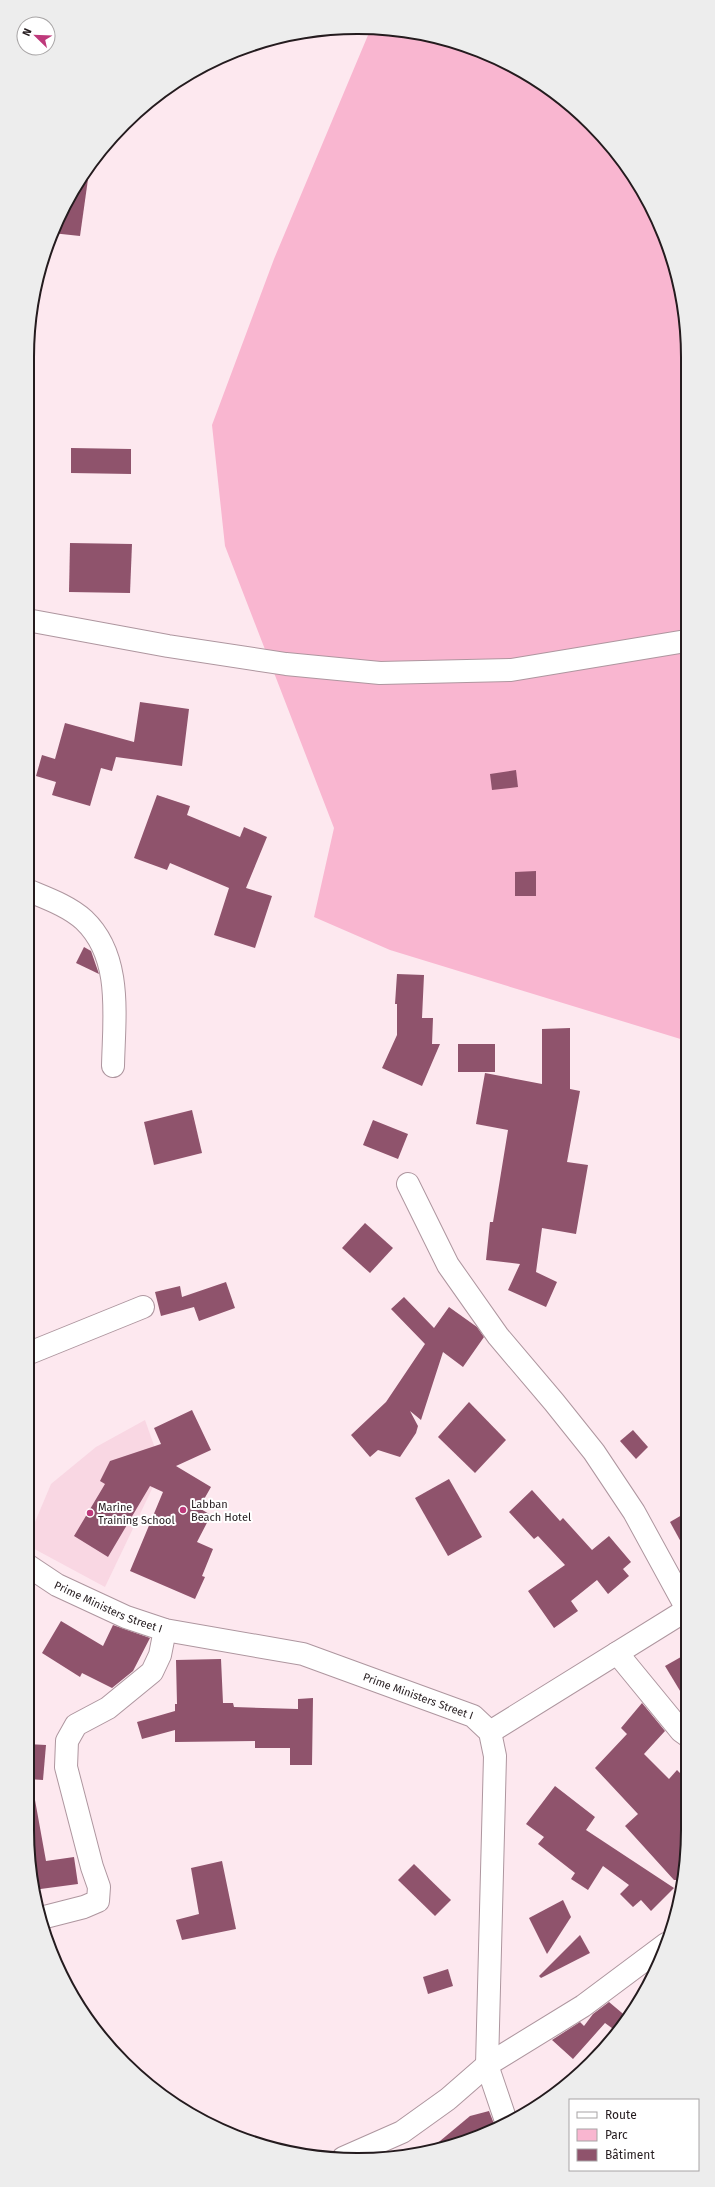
<svg xmlns="http://www.w3.org/2000/svg" width="715" height="2187" font-family="'Fira Sans',sans-serif">
<style>
.built{fill:#f9d7e3}
.green{fill:#f9b6d0}
.building{fill:#8f536c}
.lines{fill:none;stroke-linecap:round;stroke-linejoin:round}
.minor-casing{stroke:#ae969f;stroke-width:24}
.minor{stroke:#fff;stroke-width:22}
.poi-dot{fill:#be397b;stroke:#fff;stroke-width:1.5}
.labels{text-anchor:middle;dominant-baseline:central;stroke-width:4;stroke-linejoin:round;paint-order:stroke}
.poi-label{font-size:11px;fill:#241b1e;stroke:#fff;text-anchor:start}
.street-label{font-size:11px;fill:#241b1e;stroke:#fff}
.rim{fill:none;stroke:#241b1e;stroke-width:2}
</style>
<rect width="100%" height="100%" fill="#fde8ef"/>
<polygon class="built" points="145,1420 162,1468 105,1587 27,1545 27,1541 51,1484 96,1447"/>
<polygon class="green" points="371,28 422,33 523,71 606,139 654,212 685,314 687,1041 390,950 314,917 334,828 225,546 212,425 274,259"/>
<g class="building">
<polygon points="90,165 80,236 52,233 83,174"/>
<polygon points="71,448 131,449 131,474 71,473"/>
<polygon points="70,543 132,544 130,593 69,592"/>
<polygon points="140,702 189,709 182,766 116,757 112,771 101,768 90,806 52,795 56,782 36,776 42,755 55,759 65,723 134,742"/>
<polygon points="516,770 518,787 492,790 490,774"/>
<polygon points="157,795 190,806 187,815 240,837 244,827 267,837 246,888 272,896 255,948 214,935 229,888 170,863 167,870 134,858"/>
<polygon points="536,871 536,896 515,896 515,872"/>
<polygon points="84,947 91,951 99,974 76,963"/>
<polygon points="397,974 424,975 422,1018 433,1018 432,1044 440,1044 422,1086 382,1068 397,1035 397,1004 395,1004"/>
<polygon points="570,1028 570,1089 580,1091 567,1162 588,1165 576,1234 542,1228 536,1272 557,1282 546,1307 508,1290 520,1264 486,1260 490,1222 493,1222 508,1130 476,1124 485,1073 542,1084 542,1029"/>
<rect x="458" y="1044" width="37" height="28"/>
<polygon points="192,1110 202,1153 154,1165 144,1122"/>
<polygon points="373,1120 408,1134 398,1159 363,1145"/>
<polygon points="365,1223 393,1248 370,1273 342,1248"/>
<polygon points="226,1282 235,1308 199,1321 194,1307 161,1316 155,1292 180,1286 182,1297"/>
<polygon points="404,1297 434,1328 449,1307 477,1327 484,1337 463,1367 443,1352 421,1420 410,1411 418,1426 416,1433 400,1457 378,1450 370,1457 351,1435 386,1402 425,1344 391,1309"/>
<polygon points="469,1402 506,1440 475,1473 438,1437"/>
<polygon points="192,1410 211,1450 176,1466 211,1487 199,1508 211,1515 197,1542 213,1549 202,1576 205,1577 195,1599 130,1571 163,1492 150,1486 108,1557 74,1536 105,1484 100,1481 110,1461 161,1444 154,1428"/>
<polygon points="633,1430 648,1447 636,1459 620,1441"/>
<polygon points="449,1479 482,1537 448,1556 415,1498"/>
<polygon points="532,1490 560,1521 563,1518 592,1550 609,1536 631,1562 623,1569 629,1576 608,1594 597,1580 571,1601 578,1611 554,1628 528,1591 565,1565 538,1536 534,1539 509,1512"/>
<polygon points="687,1512 687,1553 670,1522"/>
<polygon points="61,1621 103,1646 113,1625 150,1638 133,1671 112,1688 82,1673 80,1677 42,1653"/>
<polygon points="688,1653 688,1704 665,1666"/>
<polygon points="221,1659 223,1703 233,1703 234,1707 298,1709 298,1699 313,1698 312,1765 290,1765 290,1748 255,1748 255,1741 175,1742 175,1730 142,1739 137,1722 175,1711 175,1704 177,1704 176,1660"/>
<polygon points="642,1703 665,1731 644,1754 669,1779 677,1770 688,1781 688,1830 683,1880 674,1880 625,1826 638,1814 595,1768 627,1734 621,1728"/>
<polygon points="27,1744 46,1745 43,1780 27,1779"/>
<polygon points="555,1786 595,1817 586,1830 674,1888 651,1911 641,1900 633,1907 620,1894 629,1885 603,1866 588,1890 571,1879 575,1873 538,1844 544,1837 526,1824"/>
<polygon points="35,1800 46,1861 74,1857 78,1884 33,1890 27,1830 27,1801"/>
<polygon points="222,1861 236,1929 182,1940 176,1920 199,1914 191,1868"/>
<polygon points="414,1864 451,1900 435,1916 398,1880"/>
<polygon points="563,1900 571,1917 547,1954 529,1918"/>
<polygon points="580,1935 590,1953 541,1978 539,1976"/>
<polygon points="448,1969 453,1986 428,1994 423,1977"/>
<polygon points="609,2002 628,2018 616,2031 605,2023 573,2059 552,2040 580,2022 584,2026 593,2014"/>
<polygon points="489,2111 496,2129 443,2149 428,2151 470,2116"/>
</g>
<g class="lines">
<defs>
<g id="minor">
<polyline points="27,620 168,646 286,664 380,673 511,670 686,641"/>
<path d="M27 890C46 898 69 906 84 920 123 957 114 1017 113 1066"/>
<polyline points="408,1184 448,1265 498,1336 554,1402 594,1452 634,1512 687,1609"/>
<polyline points="27,1354 143,1307"/>
<path id="s1" d="M27 1565 57 1585 126 1617 165 1630 303 1654 473 1716 490 1732 495 1756 487 2065 507 2124"/>
<polyline points="617,1653 681,1731 688,1736"/>
<polyline points="490,1732 688,1609"/>
<polyline points="41,1918 84,1907 98,1901 99,1887 92,1867 66,1767 67,1741 76,1725 108,1708 152,1672 160,1655 165,1630"/>
<polyline points="343,2158 402,2132 448,2099 487,2065 583,2006 666,1944"/>
</g>
</defs>
<use href="#minor" class="minor-casing"/>
<use href="#minor" class="minor"/>
</g>
<g class="poi-dot">
<circle cx="183" cy="1510" r="4"/>
<circle cx="90" cy="1513" r="4"/>
</g>
<g class="labels">
<g class="poi-label">
<text x="191" y="1504">Labban<tspan x="191" dy="13">Beach Hotel</tspan></text>
<text x="98" y="1507">Marine<tspan x="98" dy="13">Training School</tspan></text>
</g>
<g class="street-label">
<text stroke="none"><textPath href="#s1" startOffset="92">Prime Ministers Street I</textPath></text>
<text stroke="none"><textPath href="#s1" startOffset="416">Prime Ministers Street I</textPath></text>
</g>
</g>
<path d="M0 0H715V2187H0ZM357 34H358A323 323 0 0 1 681 357V1830A323 323 0 0 1 358 2153H357A323 323 0 0 1 34 1830V357A323 323 0 0 1 357 34Z" fill="#ededed" fill-rule="evenodd"/>
<path class="rim" d="M357 34H358A323 323 0 0 1 681 357V1830A323 323 0 0 1 358 2153H357A323 323 0 0 1 34 1830V357A323 323 0 0 1 357 34Z"/>
<rect x="569" y="2099" width="130" height="72" fill="#ffffff" stroke="#a7a4a5"/>
<rect x="577" y="2112" width="20" height="6" fill="#ffffff" stroke="#a7a4a5"/>
<text x="605" y="2119" font-size="12" fill="#241b1e">Route</text>
<rect x="577" y="2129" width="20" height="12" fill="#f9b6d0" stroke="#a7a4a5"/>
<text x="605" y="2139" font-size="12" fill="#241b1e">Parc</text>
<rect x="577" y="2149" width="20" height="12" fill="#8f536c" stroke="#a7a4a5"/>
<text x="605" y="2159" font-size="12" fill="#241b1e">Bâtiment</text>
<g transform="translate(36 36) rotate(293)"><circle r="19" fill="#ffffff" stroke="#a7a4a5"/>
<path d="M0-3L7 15L0 10L-7 15Z" fill="#be397b"/>
<text y="-6" font-size="11" font-weight="bold" text-anchor="middle" fill="#241b1e">N</text>
</g>
</svg>
